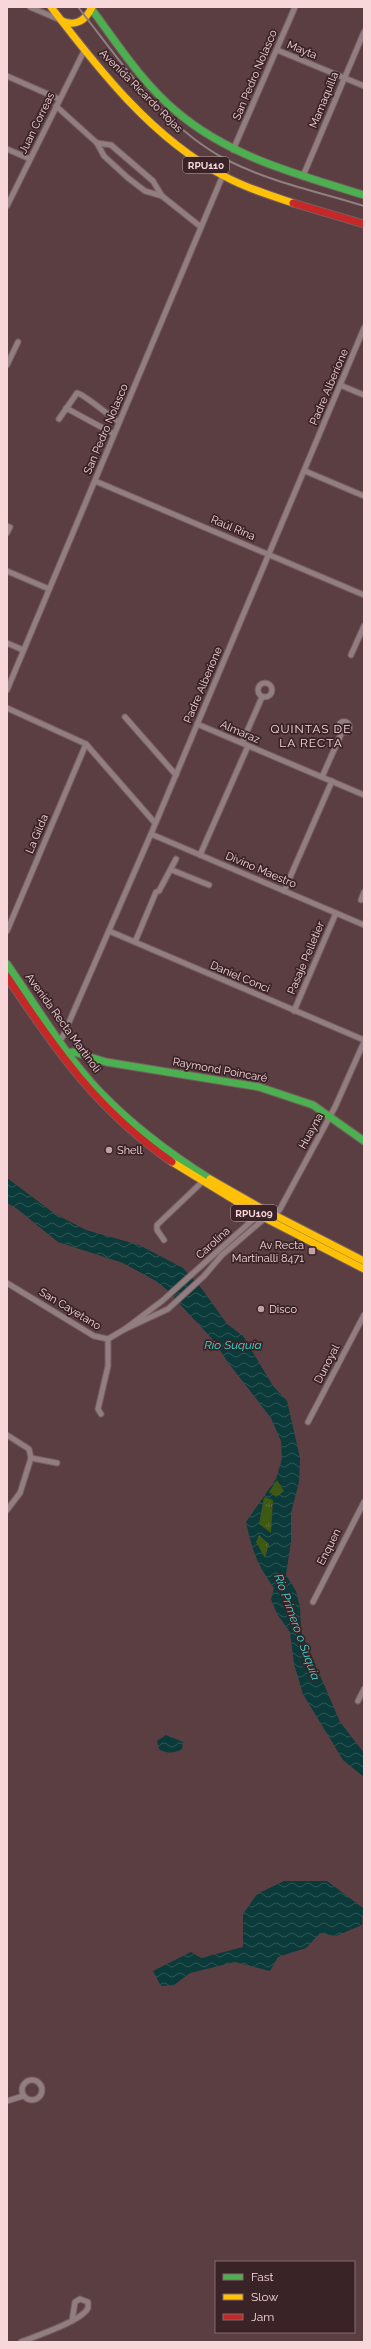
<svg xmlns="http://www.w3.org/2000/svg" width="371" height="2349" font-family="Raleway,sans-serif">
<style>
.grass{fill:url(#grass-tufts)}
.water{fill:url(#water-waves);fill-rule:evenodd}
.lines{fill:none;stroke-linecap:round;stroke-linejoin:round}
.street-casing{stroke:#755d60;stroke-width:7}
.fast-casing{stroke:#755d60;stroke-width:9}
.slow-casing{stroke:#755d60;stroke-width:9}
.jam-casing{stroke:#755d60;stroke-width:9}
.street{stroke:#927d80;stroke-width:5}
.fast{stroke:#4caf50;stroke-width:7}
.slow{stroke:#ffc107;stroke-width:7}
.jam{stroke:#c62828;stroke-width:7}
.rail{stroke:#917e80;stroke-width:2}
.poi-dot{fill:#c0a1a5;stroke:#3a2326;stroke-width:1.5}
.labels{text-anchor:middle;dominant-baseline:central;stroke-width:3.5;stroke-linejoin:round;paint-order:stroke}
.shield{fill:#3a2326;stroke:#bea1a4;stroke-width:1}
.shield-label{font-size:10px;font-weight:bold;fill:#f7d7da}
.street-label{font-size:11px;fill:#f7d7da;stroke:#3a2326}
.poi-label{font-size:11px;fill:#f7d7da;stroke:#3a2326;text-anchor:start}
.neighbourhood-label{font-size:12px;letter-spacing:1px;fill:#f7d7da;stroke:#3a2326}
.water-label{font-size:12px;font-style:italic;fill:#36ddd8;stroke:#3a2326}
</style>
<defs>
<pattern id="grass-tufts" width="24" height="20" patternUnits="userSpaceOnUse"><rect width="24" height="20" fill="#3d5912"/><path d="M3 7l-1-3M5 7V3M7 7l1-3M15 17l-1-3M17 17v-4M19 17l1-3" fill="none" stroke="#5a7034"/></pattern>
<pattern id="water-waves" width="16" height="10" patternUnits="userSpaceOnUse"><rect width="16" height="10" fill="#0a3a39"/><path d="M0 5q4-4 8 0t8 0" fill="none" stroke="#2e5655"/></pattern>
</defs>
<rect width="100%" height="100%" fill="#5a3e42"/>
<g class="grass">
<polygon points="277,1479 284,1491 276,1497 269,1492"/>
<polygon points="264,1497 273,1500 271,1534 259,1525"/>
<polygon points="259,1535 269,1544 265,1558 256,1542"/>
</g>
<g class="water">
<path d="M7 1178 55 1214 86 1230 139 1245 183 1268 202 1289 227 1324 243 1336 273 1386 287 1401 300 1458 299 1482 291 1513V1541L286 1575 296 1591 300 1607 301 1631 340 1722 364 1753V1777L343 1760 303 1694 294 1664 290 1632 277 1614 271 1599 274 1588C257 1564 252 1550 246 1522L276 1479 282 1459 281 1441 271 1418 227 1361 215 1342 166 1289 156 1281 123 1263 58 1242 16 1208 7 1203ZM277 1480 284 1491 276 1497 269 1492ZM264 1497 273 1500 271 1533 259 1524ZM259 1535 269 1544 265 1558 256 1542Z"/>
<path d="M166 1735 183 1742 182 1749C176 1753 165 1754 159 1749L157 1741Z"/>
<polygon points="284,1881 327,1881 363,1908 362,1925 336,1936 320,1933 306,1948 278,1957 270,1971 235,1962 190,1973 174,1985 161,1986 153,1971 191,1952 201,1958 243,1947 243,1914 257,1894"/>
</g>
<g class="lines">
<defs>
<g id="street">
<polyline points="30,7 58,19"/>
<polyline points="277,50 364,86"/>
<polyline points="7,76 59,99"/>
<polyline points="56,106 97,143 104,156 128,178 145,191 162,196"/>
<polyline points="97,143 111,145 153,181 162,196 201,227"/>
<polyline points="7,149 30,159"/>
<polyline points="233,150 295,7"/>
<polyline points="303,176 364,32"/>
<polyline points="7,206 85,49"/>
<polyline points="7,365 18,342"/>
<polyline points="340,385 364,395"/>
<polyline points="66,408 114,434"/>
<path d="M59 419 77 393C84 394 109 416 119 422"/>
<polyline points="305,471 364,496"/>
<polyline points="95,481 364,595"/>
<polyline points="7,526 10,527 7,533"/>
<polyline points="7,571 49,589"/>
<polyline points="7,643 23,650"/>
<polyline points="351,655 364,626"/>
<circle cx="265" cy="690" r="7"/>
<polyline points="7,690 223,175"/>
<polyline points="7,708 86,744 155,823"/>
<polyline points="125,717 176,775"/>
<circle cx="344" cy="727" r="5.5"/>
<polyline points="197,724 364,795"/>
<polyline points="242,743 262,697"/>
<polyline points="322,777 342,732"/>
<polyline points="151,834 364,925"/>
<polyline points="200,855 248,746"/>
<polyline points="172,870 209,885"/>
<polyline points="284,891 332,781"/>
<polyline points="361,900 364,892"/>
<polyline points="7,931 86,744"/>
<polyline points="109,931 364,1040"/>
<polyline points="135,942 156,892 159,891 176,859"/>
<polyline points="294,1011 336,913"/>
<polyline points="59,1042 63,1036 151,834 364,328"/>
<polyline points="274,1216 280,1209 335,1107 364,1042"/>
<polyline points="164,1240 157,1230 157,1225 201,1183"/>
<polyline points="7,1283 94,1336 108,1339 125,1329 162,1301 258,1215"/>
<polyline points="125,1329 168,1309 204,1276 222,1255 265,1218"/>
<polyline points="101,1414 98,1409 108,1366 108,1339"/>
<polyline points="308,1422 364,1315"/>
<polyline points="7,1435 29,1449 31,1458 57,1463"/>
<polyline points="7,1510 20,1493 31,1458"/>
<polyline points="313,1602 364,1502"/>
<polyline points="358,1701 364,1689"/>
<circle cx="32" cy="2090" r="10"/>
<polyline points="7,2101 23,2096"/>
<path d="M21 2342C36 2336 82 2321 88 2308V2302L80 2299 75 2302 72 2321"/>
</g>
<g id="fast">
<path d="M90 7C117 43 142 83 177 112 230 157 299 175 364 195"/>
<path d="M7 964C37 1007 64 1054 100 1092 133 1126 170 1154 210 1179"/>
<polyline points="65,1053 74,1052 106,1062 259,1087 313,1105 364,1141"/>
</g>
<g id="slow">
<path d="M51 7C99 70 153 139 224 176 246 188 269 195 293 203"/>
<path d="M62 21C76 27 86 20 92 7"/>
<polyline points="172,1162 257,1214 364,1269"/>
<polyline points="210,1179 259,1207 364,1261"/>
</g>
<g id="jam">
<polyline points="293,203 364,224"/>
<path d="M7 977C58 1052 96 1109 172 1162"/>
</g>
</defs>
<use href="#street" class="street-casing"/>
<use href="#fast" class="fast-casing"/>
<use href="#slow" class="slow-casing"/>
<use href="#jam" class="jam-casing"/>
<use href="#street" class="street"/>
<use href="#fast" class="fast"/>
<use href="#slow" class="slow"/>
<use href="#jam" class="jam"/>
<path class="rail" d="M78 7C122 63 164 128 229 161 271 182 319 192 364 206"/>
</g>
<g class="poi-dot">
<circle cx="109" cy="1150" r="4"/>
<rect x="308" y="1247" width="8" height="8" rx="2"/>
<circle cx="261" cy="1309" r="4"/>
</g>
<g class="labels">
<g class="shield">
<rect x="183" y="157" width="46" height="16" rx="3"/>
<rect x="231" y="1205" width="46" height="16" rx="3"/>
</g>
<g class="shield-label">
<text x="206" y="165">RPU110</text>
<text x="254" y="1213">RPU109</text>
</g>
<g class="street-label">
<text transform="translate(302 50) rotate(22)">Mayta</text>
<text transform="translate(255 75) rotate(-67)">San Pedro Nolasco</text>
<text transform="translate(141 91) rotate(45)">Avenida Ricardo Rojas</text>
<text transform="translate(324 100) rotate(-68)">Mamaquilla</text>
<text transform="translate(37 123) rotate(-64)">Juan Correas</text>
<text transform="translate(329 387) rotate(-67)">Padre Alberione</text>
<text transform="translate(106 429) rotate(-67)">San Pedro Nolasco</text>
<text transform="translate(233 528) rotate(23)">Raúl Rina</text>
<text transform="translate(203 685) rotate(-67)">Padre Alberione</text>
<text transform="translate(240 732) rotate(23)">Almaraz</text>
<text transform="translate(37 834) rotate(-67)">La Gilda</text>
<text transform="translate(261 870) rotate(23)">Divino Maestro</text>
<text transform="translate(306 958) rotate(-67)">Pasaje Pelletier</text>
<text transform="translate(240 977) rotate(23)">Daniel Conci</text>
<text transform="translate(63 1023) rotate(54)">Avenida Recta Martinoli</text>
<text transform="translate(220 1070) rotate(10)">Raymond Poincaré</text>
<text transform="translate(311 1131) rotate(-61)">Huayna</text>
<text transform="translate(213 1243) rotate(-42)">Carolina</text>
<text transform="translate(70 1309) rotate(31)">San Cayetano</text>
<text transform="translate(327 1364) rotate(-63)">Dunoyal</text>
<text transform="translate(329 1547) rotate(-63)">Enquen</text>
</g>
<g class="poi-label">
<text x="117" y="1150">Shell</text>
<text x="304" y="1245" text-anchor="end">Av Recta<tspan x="304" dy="13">Martinalli 8471</tspan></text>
<text x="269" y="1309">Disco</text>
</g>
<g class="neighbourhood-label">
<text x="311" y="729">QUINTAS DE<tspan x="311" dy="14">LA RECTA</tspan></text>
</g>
<g class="water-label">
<text x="233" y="1345">Río Suquía</text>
<text transform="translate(297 1627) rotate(70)">Río Primero o Suquía</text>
</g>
</g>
<rect width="371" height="2349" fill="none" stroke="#f7d7da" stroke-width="16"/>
<rect x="215" y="2261" width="140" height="72" fill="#3a2326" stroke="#866b6e"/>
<rect x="223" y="2274" width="20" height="6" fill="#4caf50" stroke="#866b6e"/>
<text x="251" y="2281" font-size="12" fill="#f7d7da">Fast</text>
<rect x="223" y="2294" width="20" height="6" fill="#ffc107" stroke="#866b6e"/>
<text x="251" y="2301" font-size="12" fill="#f7d7da">Slow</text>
<rect x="223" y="2314" width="20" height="6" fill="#c62828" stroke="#866b6e"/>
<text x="251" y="2321" font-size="12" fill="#f7d7da">Jam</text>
</svg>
